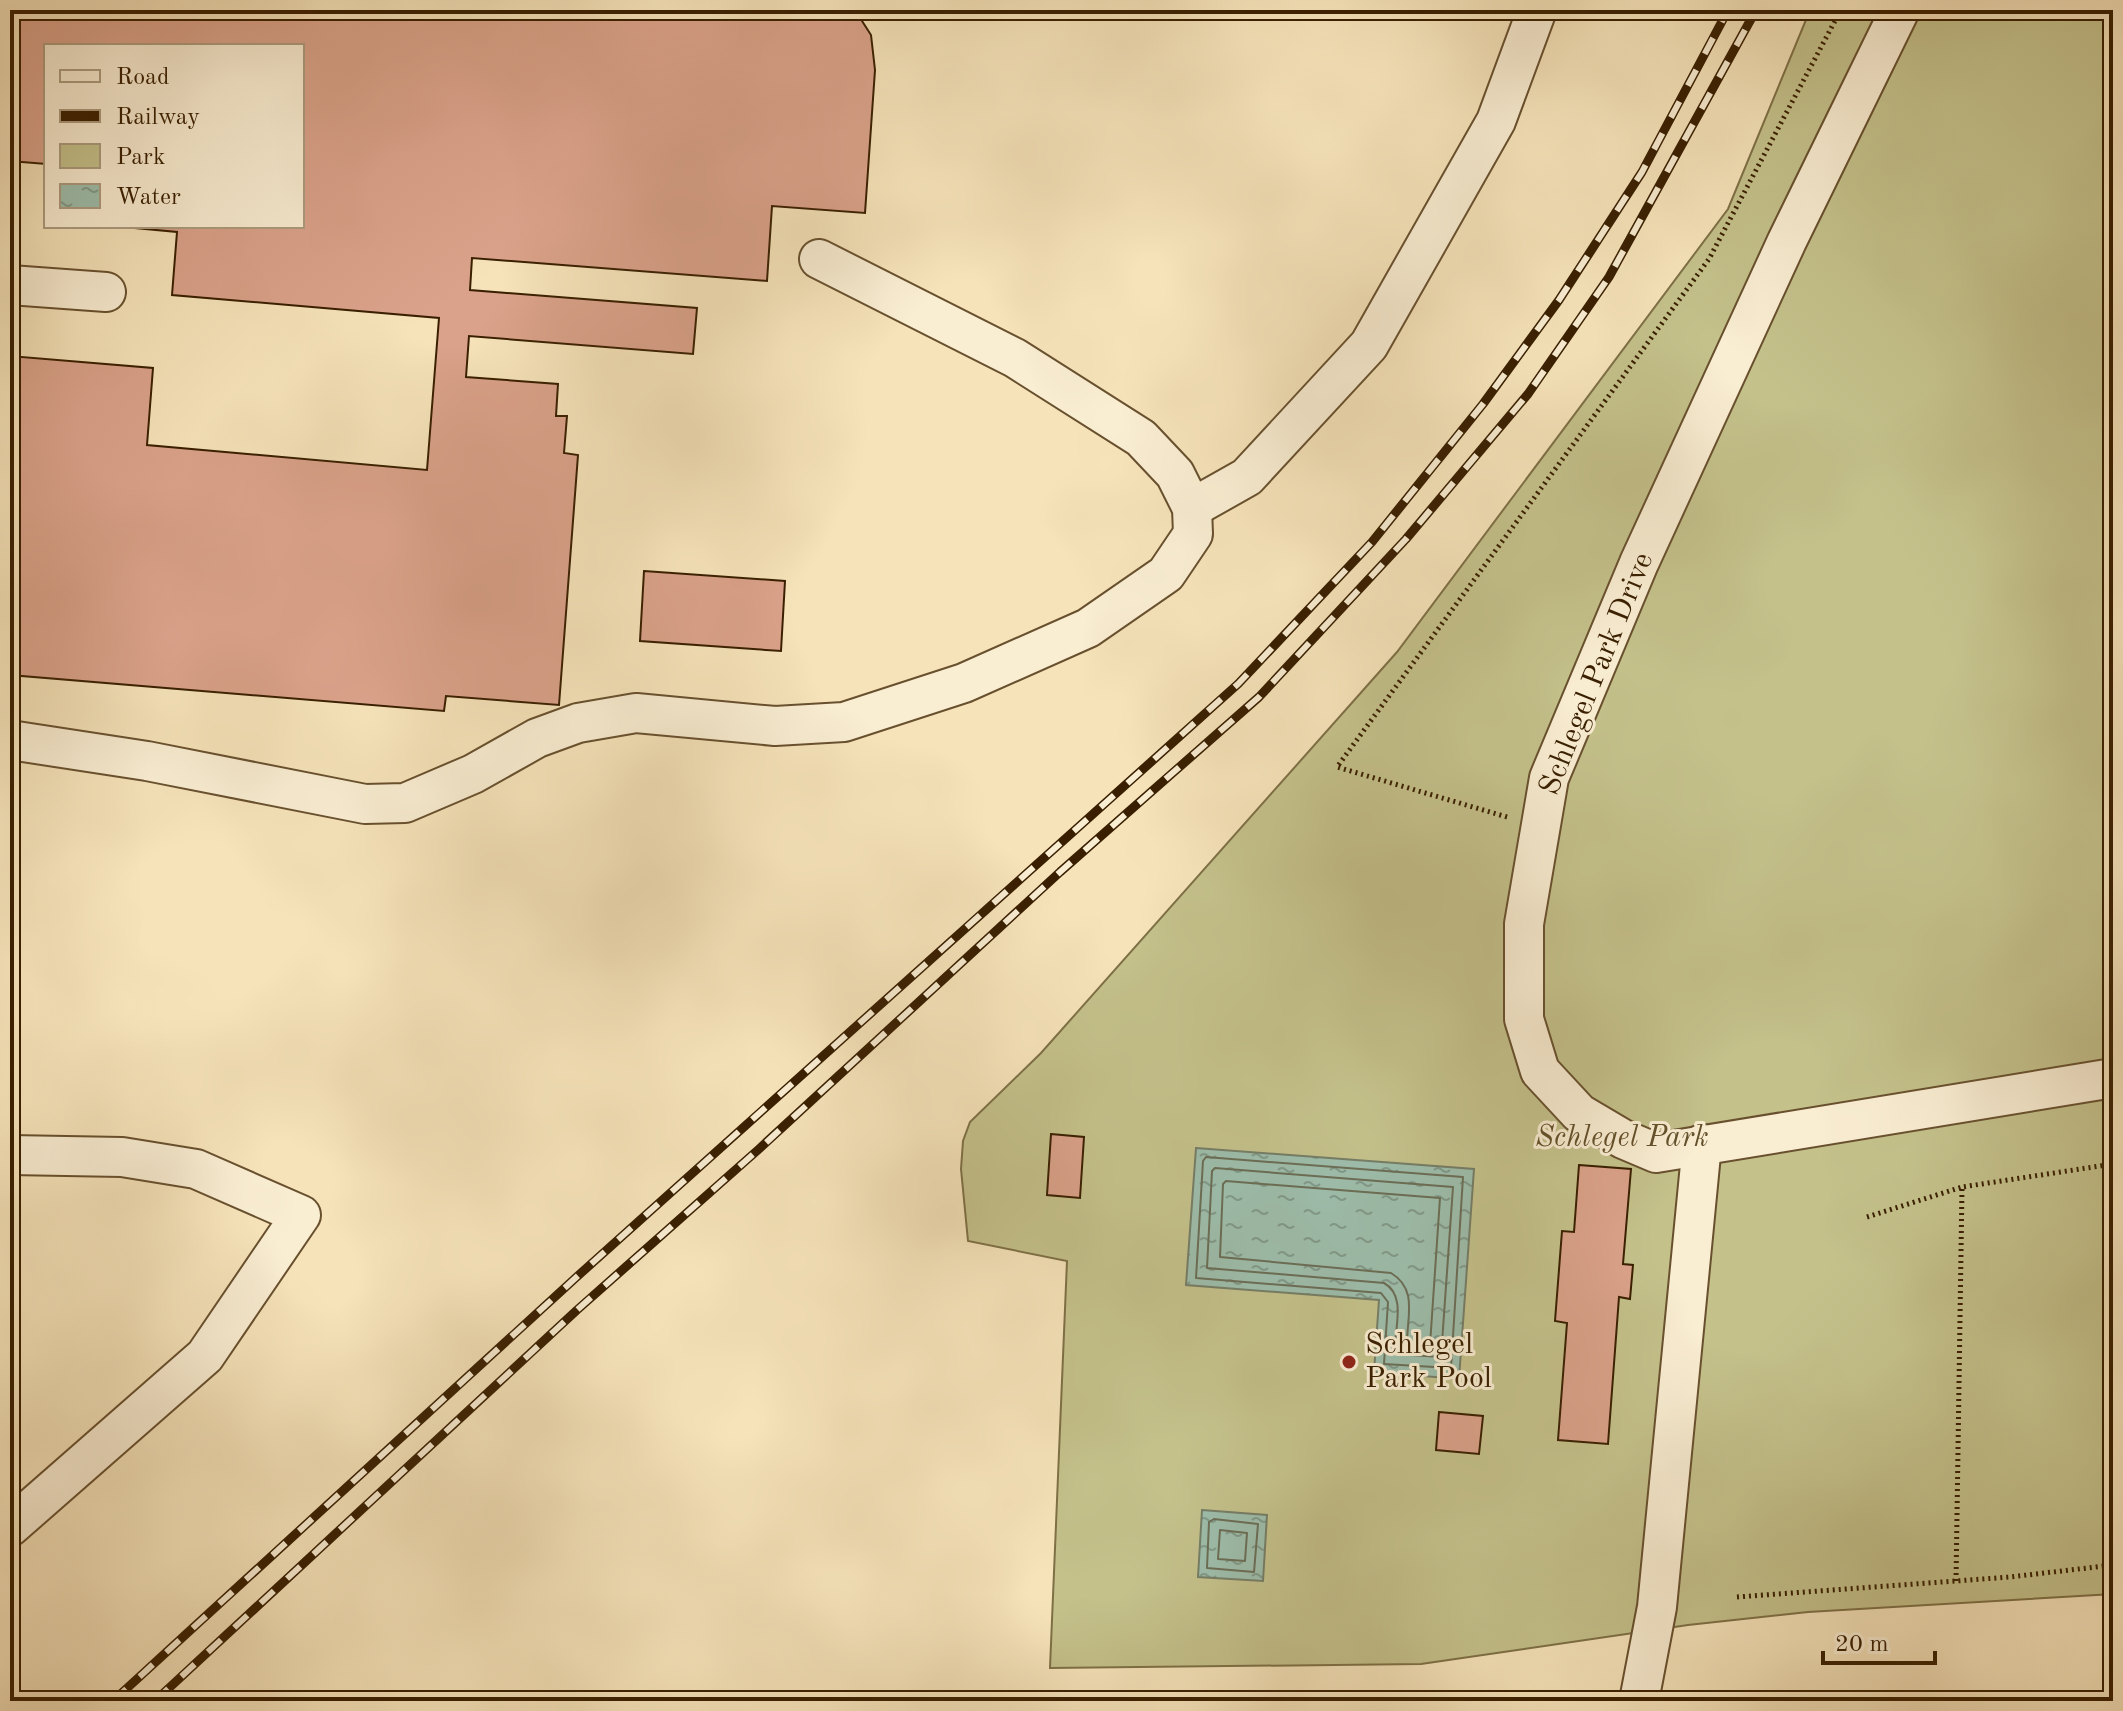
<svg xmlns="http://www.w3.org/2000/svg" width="2123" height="1711" font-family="'Old Standard TT',serif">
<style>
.green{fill:#c4c18b;stroke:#7e7046;stroke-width:2}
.water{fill:url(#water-ripples);stroke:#757e67;stroke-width:2}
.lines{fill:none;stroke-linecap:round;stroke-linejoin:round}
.shore{stroke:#6b6e56;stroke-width:2}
.building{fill:#daa28a;stroke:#391f00;stroke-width:2}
.minor-casing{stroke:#68502e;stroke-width:42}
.path{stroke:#391f00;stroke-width:5;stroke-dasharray:2 4;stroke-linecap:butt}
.minor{stroke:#f9edd2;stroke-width:38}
.rail-casing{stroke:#391f00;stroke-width:9}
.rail{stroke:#f9edd2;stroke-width:6;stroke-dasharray:18;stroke-linecap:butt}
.poi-dot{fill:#8f2418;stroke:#f9edd2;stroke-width:3}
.labels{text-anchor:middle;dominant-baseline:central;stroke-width:6;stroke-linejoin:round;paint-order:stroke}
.street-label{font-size:30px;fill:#391f00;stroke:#f9edd2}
.park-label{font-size:30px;font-style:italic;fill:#63502a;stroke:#f9edd2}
.poi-label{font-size:30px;fill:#391f00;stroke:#f9edd2;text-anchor:start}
</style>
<defs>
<pattern id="water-ripples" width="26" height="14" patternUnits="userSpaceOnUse" patternTransform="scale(2)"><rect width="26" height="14" fill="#9dbeac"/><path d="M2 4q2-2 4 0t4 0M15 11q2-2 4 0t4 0" fill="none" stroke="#819a8a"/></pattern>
</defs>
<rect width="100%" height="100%" fill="#f6e3ba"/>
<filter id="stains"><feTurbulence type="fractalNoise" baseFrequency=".0025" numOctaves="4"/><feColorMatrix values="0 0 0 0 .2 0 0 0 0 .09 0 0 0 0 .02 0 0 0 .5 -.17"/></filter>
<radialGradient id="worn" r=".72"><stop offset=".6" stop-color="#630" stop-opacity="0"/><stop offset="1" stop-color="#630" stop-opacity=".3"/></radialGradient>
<polygon class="green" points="1810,10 2113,10 2113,1594 1808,1612 1688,1625 1421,1664 1050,1668 1067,1261 968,1241 961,1169 963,1141 970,1122 1041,1053 1397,652 1728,209"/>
<g class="water">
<polygon points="1196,1148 1474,1169 1459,1379 1374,1372 1379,1300 1186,1285"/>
<polygon points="1202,1510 1267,1515 1263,1581 1198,1577"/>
</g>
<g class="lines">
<g class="shore">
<polygon points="1206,1157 1463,1177 1451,1368 1384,1364 1388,1302 1381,1293 1196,1278 1203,1161"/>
<path d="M1215 1168 1453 1187 1441 1357 1395 1354C1393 1332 1408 1296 1384 1283L1207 1268 1212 1171Z"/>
<path d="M1226 1181 1440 1198 1430 1345 1407 1343C1407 1317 1418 1289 1391 1273L1220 1257 1223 1184Z"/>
<polygon points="1214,1519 1258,1524 1254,1572 1207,1568 1209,1522"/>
<polygon points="1220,1530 1247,1533 1245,1561 1218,1559"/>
</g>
</g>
<g class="building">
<polygon points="10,10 855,10 871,35 875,70 865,213 772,206 767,281 472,258 470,290 697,308 693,354 469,336 466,377 558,384 556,416 567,416 564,453 578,455 559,705 446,696 444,711 10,675 10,356 153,368 147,445 427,470 439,318 172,295 177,232 113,226 302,226 302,46 46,46 46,164 10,161"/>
<polygon points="644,571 785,581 781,651 640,641"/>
<polygon points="1051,1134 1084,1137 1080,1198 1047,1195"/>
<polygon points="1579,1165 1631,1169 1623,1264 1633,1265 1630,1299 1619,1297 1608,1444 1558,1440 1567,1323 1555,1321 1562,1231 1574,1232"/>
<polygon points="1439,1412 1483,1416 1479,1454 1436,1450"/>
</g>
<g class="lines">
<defs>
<g id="minor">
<polyline points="1900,10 1787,241 1639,563 1549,778 1524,924 1524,1019 1540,1071 1579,1113 1623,1139 1656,1153 2113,1078"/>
<polyline points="10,285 106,292"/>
<polyline points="1192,508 1247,477 1369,345 1496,121 1537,10"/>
<polyline points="10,740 147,761 365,804 405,803 473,774 537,738 578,723 636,713 775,726 844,722 964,683 1088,628 1166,574 1193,534 1192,508 1175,474 1141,438 1015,358 819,259"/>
<polyline points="10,1155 122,1157 196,1169 301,1215 205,1356 10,1527"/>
<polyline points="1639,1701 1657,1607 1702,1144"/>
</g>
</defs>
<use href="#minor" class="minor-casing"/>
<g class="path">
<polyline points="1507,817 1337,767 1709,259 1837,17 1855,14"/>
<polyline points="1867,1217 1962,1187"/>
<polyline points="1956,1581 1962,1187 2113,1164"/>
<polyline points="1737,1597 2010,1577 2113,1565"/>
</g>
<use href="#minor" class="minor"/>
<defs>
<g id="rail">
<polyline points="113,1701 581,1273 1238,684 1372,542 1483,404 1559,300 1642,172 1728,10"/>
<polyline points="155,1701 577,1310 759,1149 1060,872 1259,697 1406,539 1528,394 1609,277 1756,10"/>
</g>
</defs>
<use href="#rail" class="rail-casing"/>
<use href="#rail" class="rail"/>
</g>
<circle class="poi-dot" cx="1349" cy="1362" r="8"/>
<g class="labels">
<g class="street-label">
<text transform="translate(1597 674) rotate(-68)">Schlegel Park Drive</text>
</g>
<g class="park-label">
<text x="1622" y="1138">Schlegel Park</text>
</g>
<g class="poi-label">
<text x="1365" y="1345">Schlegel<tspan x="1365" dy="34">Park Pool</tspan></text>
</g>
</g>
<rect width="2123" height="1711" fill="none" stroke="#f6e3ba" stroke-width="40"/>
<rect x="12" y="12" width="2099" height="1687" fill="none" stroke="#391f00" stroke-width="4"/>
<rect x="20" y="20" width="2083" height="1671" fill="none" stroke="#391f00" stroke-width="2"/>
<rect x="44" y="44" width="260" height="184" fill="#f9edd2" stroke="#ac9b7e" stroke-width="2"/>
<rect x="60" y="70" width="40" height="12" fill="#f9edd2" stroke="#ac9b7e" stroke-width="2"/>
<text x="116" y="84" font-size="24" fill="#391f00">Road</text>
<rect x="60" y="110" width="40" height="12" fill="#391f00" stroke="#ac9b7e" stroke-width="2"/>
<text x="116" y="124" font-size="24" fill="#391f00">Railway</text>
<rect x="60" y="144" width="40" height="24" fill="#c4c18b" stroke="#ac9b7e" stroke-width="2"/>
<text x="116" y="164" font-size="24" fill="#391f00">Park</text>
<rect x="60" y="184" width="40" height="24" fill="url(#water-ripples)" stroke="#ac9b7e" stroke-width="2"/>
<text x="116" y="204" font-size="24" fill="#391f00">Water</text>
<path d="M1823 1651v12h112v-12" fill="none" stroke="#391f00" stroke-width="4"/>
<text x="1835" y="1651" font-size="24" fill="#391f00" stroke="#f9edd2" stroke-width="6" paint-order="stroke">20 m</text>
<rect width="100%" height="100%" filter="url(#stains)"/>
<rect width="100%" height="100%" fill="url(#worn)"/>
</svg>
